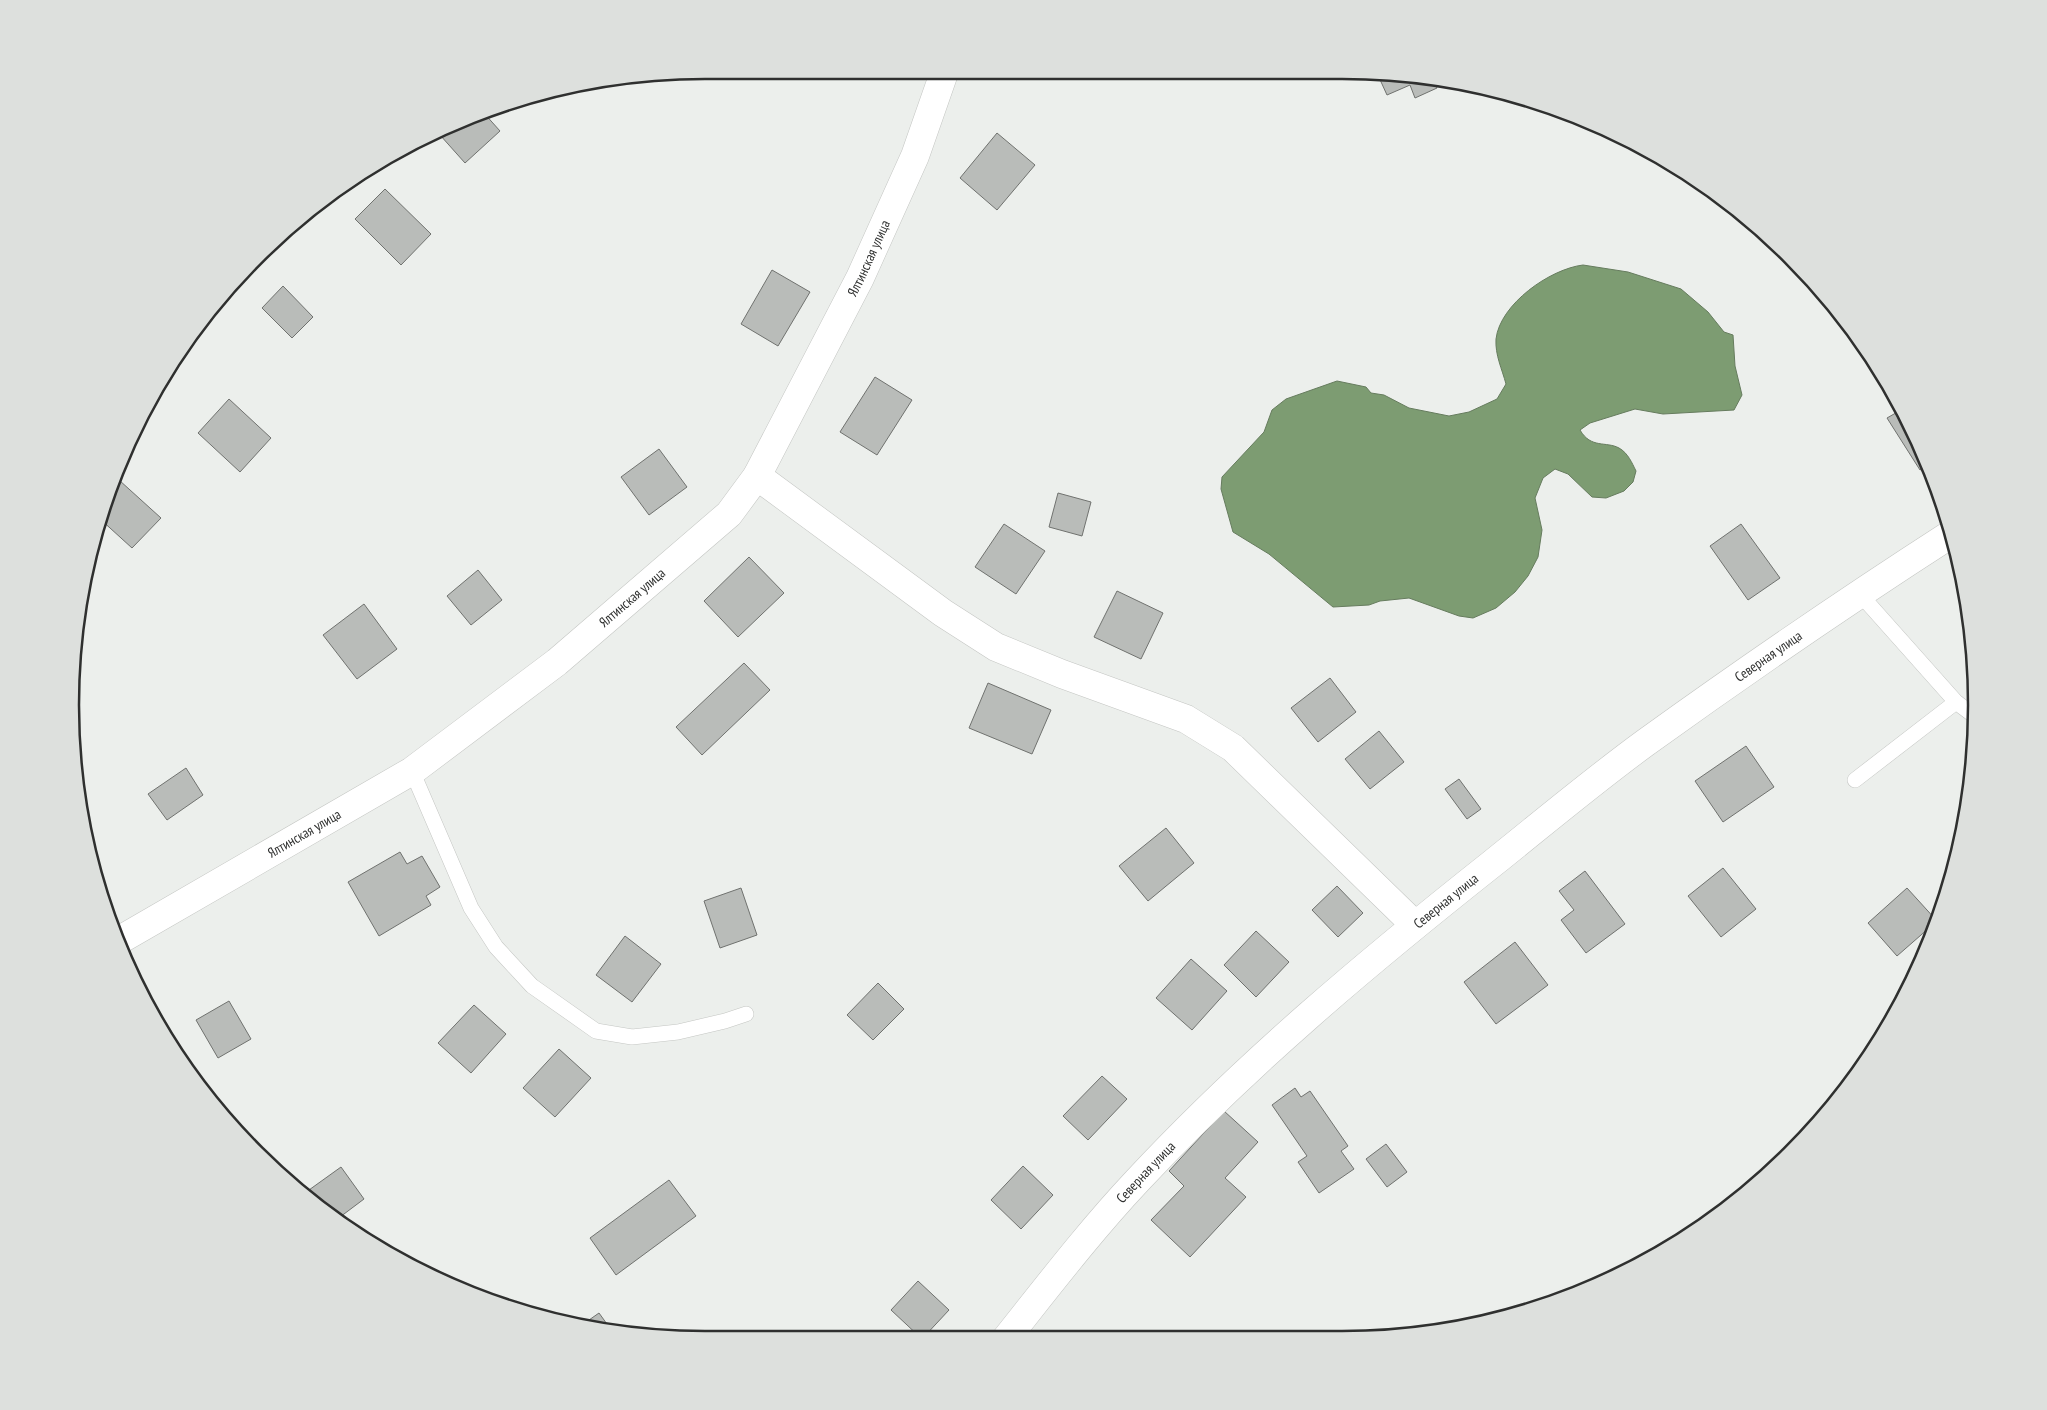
<svg xmlns="http://www.w3.org/2000/svg" width="2047" height="1410" font-family="'PT Sans Narrow',sans-serif">
<style>
.water{fill:#7d9c72;stroke:#667c5e}
.building{fill:#b9bcb9;stroke:#70726f}
.lines{fill:none;stroke-linecap:round;stroke-linejoin:round}
.service-casing{stroke:#c4c6c3;stroke-width:16}
.minor-casing{stroke:#c4c6c3;stroke-width:29}
.service{stroke:#fff;stroke-width:15}
.minor{stroke:#fff;stroke-width:28}
.labels{text-anchor:middle;dominant-baseline:central;stroke-width:4.5;stroke-linejoin:round;paint-order:stroke}
.street-label{font-size:14px;fill:#2f302f;stroke:#ecefec}
.rim{fill:none;stroke:#2f302f;stroke-width:2.5}
</style>
<rect width="100%" height="100%" fill="#ecefec"/>
<path class="water" d="M1583 265 1628 272 1681 289 1708 312 1724 332 1733 335 1735 366 1742 395 1734 410 1663 414 1635 409 1590 423 1580 430C1591 449 1606 441 1619 448 1628 453 1632 463 1636 471L1633 482 1624 491 1606 498 1592 497 1568 474 1555 469 1543 478 1535 498 1542 530 1538 557 1528 576 1515 592 1496 608 1473 618 1459 616 1409 598 1380 601 1369 605 1333 607 1269 554 1233 532 1221 489 1222 477 1264 432 1272 410 1286 399 1337 381 1366 387 1371 393 1384 395 1409 408 1449 416 1469 412 1497 399 1506 384C1502 369 1495 355 1496 339 1500 304 1550 269 1583 265Z"/>
<g class="building">
<polygon points="1377,73 1433,79 1437,88 1415,98 1410,85 1387,95"/>
<polygon points="483,112 500,131 465,163 440,135"/>
<polygon points="997,133 1035,165 997,210 960,178"/>
<polygon points="385,189 431,234 401,265 355,219"/>
<polygon points="772,270 810,292 778,346 741,324"/>
<polygon points="283,286 313,317 292,338 262,308"/>
<polygon points="875,377 912,400 877,455 840,432"/>
<polygon points="229,399 271,438 240,472 198,433"/>
<polygon points="1901,410 1929,462 1929,464 1920,470 1887,418"/>
<polygon points="659,449 687,487 649,515 621,477"/>
<polygon points="119,480 161,518 132,548 99,518 108,491"/>
<polygon points="1058,493 1091,502 1082,536 1049,527"/>
<polygon points="1004,524 1045,551 1016,594 975,567"/>
<polygon points="1741,524 1780,578 1748,600 1710,546"/>
<polygon points="749,557 784,593 738,637 704,601"/>
<polygon points="478,570 502,600 471,625 447,596"/>
<polygon points="1117,591 1163,613 1141,659 1094,637"/>
<polygon points="364,604 397,649 357,679 323,635"/>
<polygon points="744,663 770,690 702,755 676,727"/>
<polygon points="1330,678 1356,712 1318,742 1291,708"/>
<polygon points="988,683 1051,710 1032,754 969,728"/>
<polygon points="1379,731 1404,762 1370,789 1345,759"/>
<polygon points="1746,746 1774,787 1723,822 1695,781"/>
<polygon points="186,768 203,795 167,820 148,794"/>
<polygon points="1459,779 1481,809 1467,819 1445,789"/>
<polygon points="1166,828 1194,863 1148,901 1119,866"/>
<polygon points="400,852 407,864 422,856 440,887 426,896 431,905 379,936 348,882"/>
<polygon points="1723,868 1756,909 1721,937 1688,896"/>
<polygon points="1585,871 1625,924 1586,953 1561,920 1574,910 1559,891"/>
<polygon points="1337,886 1363,913 1338,937 1312,910"/>
<polygon points="741,888 757,935 720,948 704,901"/>
<polygon points="1907,888 1937,921 1897,956 1868,923"/>
<polygon points="1256,931 1289,962 1256,997 1224,965"/>
<polygon points="625,936 661,964 632,1002 596,975"/>
<polygon points="1515,942 1548,985 1496,1024 1464,982"/>
<polygon points="1191,959 1227,991 1192,1030 1156,998"/>
<polygon points="878,983 904,1009 873,1040 847,1015"/>
<polygon points="229,1001 251,1039 218,1058 196,1020"/>
<polygon points="474,1005 506,1034 471,1073 438,1043"/>
<polygon points="559,1049 591,1078 555,1117 523,1088"/>
<polygon points="1102,1076 1127,1099 1088,1140 1063,1116"/>
<polygon points="1295,1088 1301,1097 1310,1091 1348,1146 1341,1151 1354,1169 1319,1193 1298,1162 1307,1156 1272,1105"/>
<polygon points="1224,1111 1258,1142 1225,1178 1246,1197 1190,1257 1151,1220 1184,1186 1169,1171"/>
<polygon points="1386,1144 1407,1172 1387,1187 1366,1159"/>
<polygon points="1023,1166 1053,1195 1021,1229 991,1200"/>
<polygon points="341,1167 364,1199 336,1220 319,1209 302,1195"/>
<polygon points="669,1180 696,1216 616,1275 590,1238"/>
<polygon points="918,1281 949,1310 922,1339 891,1310"/>
<polygon points="599,1313 612,1331 579,1327"/>
</g>
<g class="lines">
<defs>
<g id="service">
<polyline points="1859,593 1956,702 1976,717"/>
<polyline points="412,771 471,908 496,947 532,986 596,1031 632,1037 678,1032 725,1021 746,1014"/>
<polyline points="1855,780 1956,702"/>
</g>
<g id="minor">
<polyline points="757,476 943,613 996,647 1062,674 1186,719 1233,748 1415,925"/>
<path id="s1" d="M118 941 412 771 557 662 729 514 757 476 860 278 915 156 944 73"/>
<path id="s2" d="M1005 1340C1048 1286 1090 1231 1137 1181 1246 1064 1368 962 1493 863 1543 823 1593 781 1645 743 1745 671 1847 601 1951 534"/>
</g>
</defs>
<use href="#service" class="service-casing"/>
<use href="#minor" class="minor-casing"/>
<use href="#service" class="service"/>
<use href="#minor" class="minor"/>
</g>
<g class="labels">
<g class="street-label">
<text stroke="none"><textPath href="#s1" startOffset="1040">Ялтинская улица</textPath></text>
<text stroke="none"><textPath href="#s1" startOffset="620">Ялтинская улица</textPath></text>
<text stroke="none"><textPath href="#s2" startOffset="1029">Северная улица</textPath></text>
<text stroke="none"><textPath href="#s1" startOffset="215">Ялтинская улица</textPath></text>
<text stroke="none"><textPath href="#s2" startOffset="624">Северная улица</textPath></text>
<text stroke="none"><textPath href="#s2" startOffset="219">Северная улица</textPath></text>
</g>
</g>
<path d="M0 0H2047V1410H0ZM705 79H1342A626 626 0 0 1 1968 705V705A626 626 0 0 1 1342 1331H705A626 626 0 0 1 79 705V705A626 626 0 0 1 705 79Z" fill="#dde0dd" fill-rule="evenodd"/>
<path class="rim" d="M705 79H1342A626 626 0 0 1 1968 705V705A626 626 0 0 1 1342 1331H705A626 626 0 0 1 79 705V705A626 626 0 0 1 705 79Z"/>
</svg>
